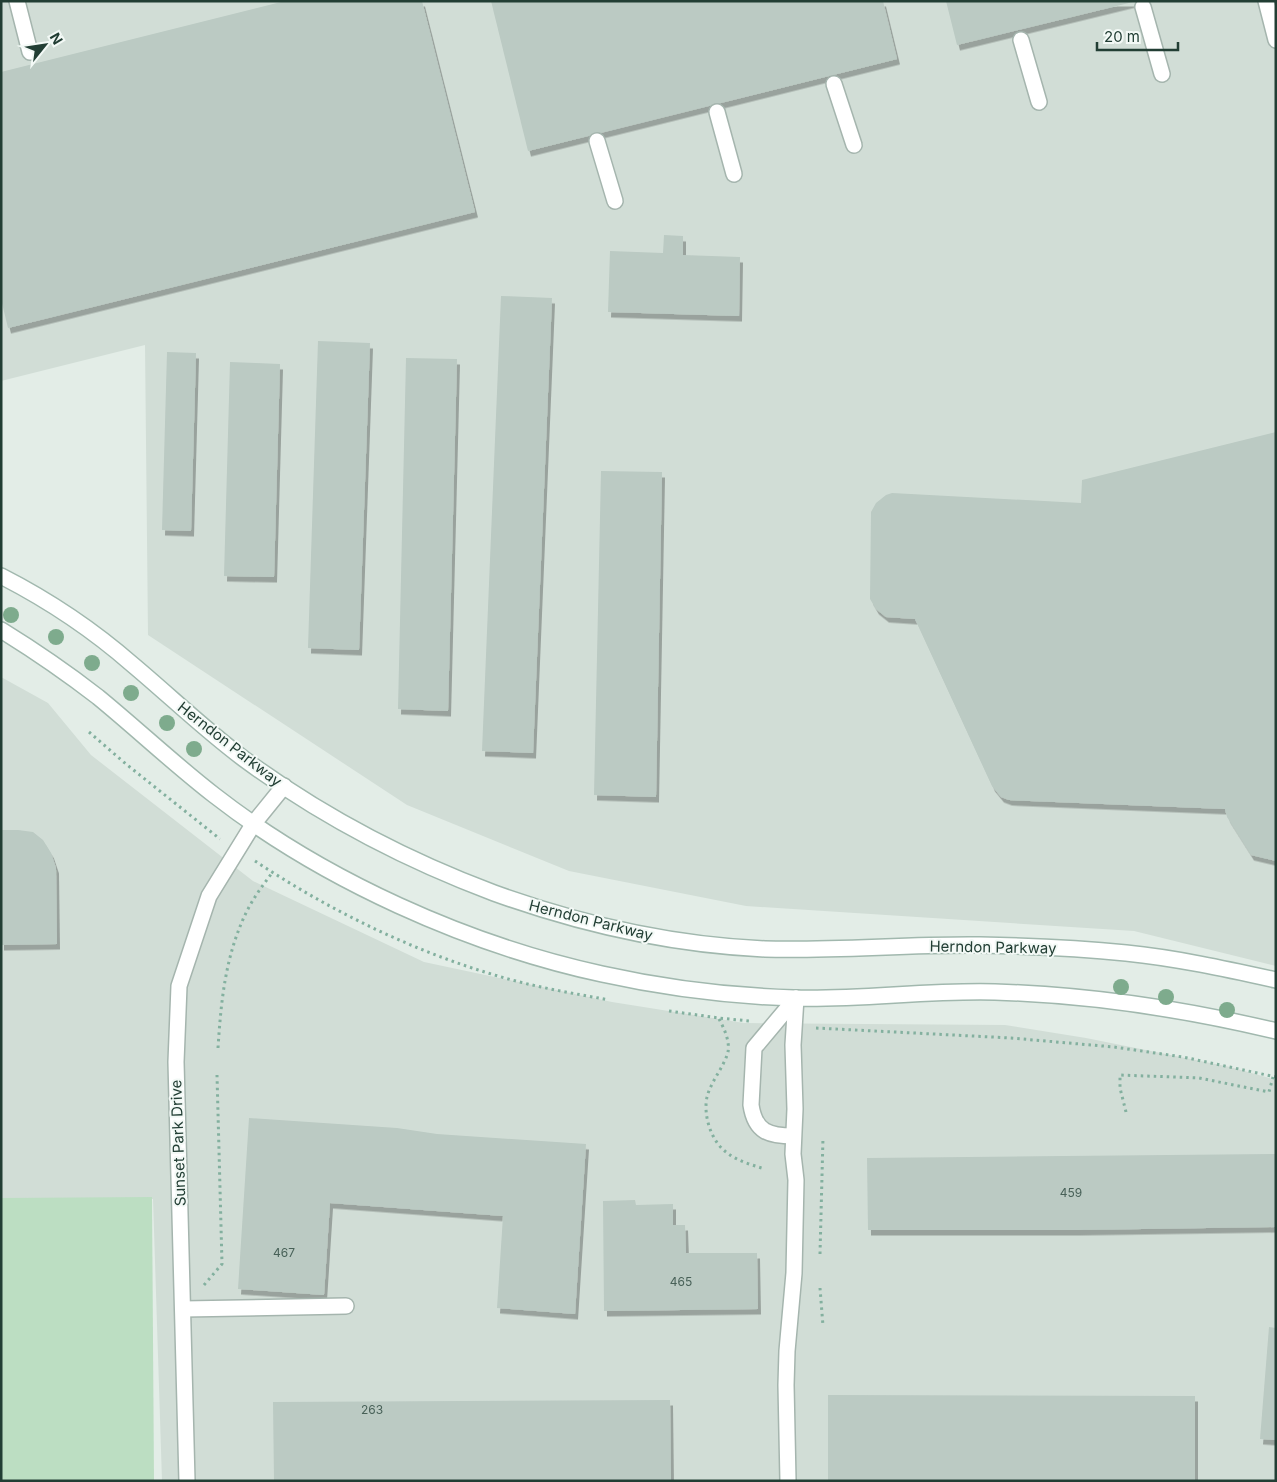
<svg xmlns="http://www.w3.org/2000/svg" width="1277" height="1482" font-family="Inter,sans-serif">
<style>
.built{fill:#d1ddd6}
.green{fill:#bcdec2}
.building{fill:#bbcac3;filter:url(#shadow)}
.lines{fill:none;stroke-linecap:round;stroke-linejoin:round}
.service-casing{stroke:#a5b5ae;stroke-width:18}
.minor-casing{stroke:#a5b5ae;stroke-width:18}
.secondary-casing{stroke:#a1b8ae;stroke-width:18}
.path{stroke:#83b09f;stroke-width:3;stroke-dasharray:2.5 4;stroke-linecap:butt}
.service{stroke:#fff;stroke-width:15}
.minor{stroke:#fff;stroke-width:15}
.secondary{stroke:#fff;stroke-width:15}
.tree{fill:#7eab8d}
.labels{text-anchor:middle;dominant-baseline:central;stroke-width:4;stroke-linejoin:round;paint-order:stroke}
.number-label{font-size:12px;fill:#486158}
.street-label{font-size:15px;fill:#223e34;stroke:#f3f9f6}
</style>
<defs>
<filter id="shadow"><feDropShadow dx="3" dy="5.5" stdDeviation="0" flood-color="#0004"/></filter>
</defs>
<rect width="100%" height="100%" fill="#e3ede7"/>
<g class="built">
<polygon points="1,1 1276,1 1276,966 1134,931 746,906 569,871 407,805 148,635 145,345 1,381"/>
<polygon points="1,677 48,703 91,755 253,881 424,962 612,1002 744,1023 1005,1025 1086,1038 1230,1067 1276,1080 1276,1481 162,1481 153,1199 1,1202"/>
</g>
<polygon class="green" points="152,1197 154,1481 1,1481 1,1198"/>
<g class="building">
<polygon points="285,1 422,1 475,212 8,328 1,299 1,72"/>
<polygon points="491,1 883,1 897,59 528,151"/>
<polygon points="946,1 1133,1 1133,2 957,45"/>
<polygon points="664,235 683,236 683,255 740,257 739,316 608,312 610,251 663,253"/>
<polygon points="501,296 552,298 533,753 482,751"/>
<polygon points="318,341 370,343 359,650 308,648"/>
<polygon points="167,352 196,353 191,531 162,530"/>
<polygon points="406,358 457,359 448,711 398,709"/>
<polygon points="230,362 280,364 274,577 224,576"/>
<polygon points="1276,432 1276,861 1251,855 1227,817 1225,809 1009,800 1001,797 992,786 915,619 886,617 876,609 870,599 871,512 876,503 886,495 892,493 1081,503 1082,480"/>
<polygon points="601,471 662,472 656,797 594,795"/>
<polygon points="1,830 18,830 33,832 43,840 51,853 56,868 57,944 1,945"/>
<polygon points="249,1118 397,1128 437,1134 586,1144 575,1314 497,1308 503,1216 330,1203 324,1295 238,1289"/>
<polygon points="1275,1154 1275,1227 1077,1230 868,1230 867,1158"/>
<polygon points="635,1200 636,1205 673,1204 673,1225 685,1225 686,1253 757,1253 758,1309 604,1311 603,1201"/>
<polygon points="1269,1327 1276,1328 1276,1440 1260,1439"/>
<polygon points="828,1395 1195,1396 1195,1481 828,1481"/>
<polygon points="670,1400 671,1481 274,1481 273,1402"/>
</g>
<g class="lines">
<defs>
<g id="service">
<polyline points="17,1 30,52"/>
<polyline points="1266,1 1276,40"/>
<polyline points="1143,7 1162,74"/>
<polyline points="1021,40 1039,102"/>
<polyline points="834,84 854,145"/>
<polyline points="717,112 734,174"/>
<polyline points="597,141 615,201"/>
<polyline points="254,823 284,786"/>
<path d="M793 1136C769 1136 755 1132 751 1105L754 1048 796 998"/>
<polyline points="183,1309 346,1306"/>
<polyline points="788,1481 786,1385 787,1351 794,1273 796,1180 793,1154 795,1109 793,1045 796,998"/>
</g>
<polyline id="minor" points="187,1481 176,1062 179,986 209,896 254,823"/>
<g id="secondary">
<path d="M1 576C48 600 93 630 133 665 170 696 205 730 244 759 320 815 406 860 494 893 580 924 674 945 765 949 837 951 908 944 980 945 1029 946 1077 948 1126 953 1176 958 1226 969 1276 980"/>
<path d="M1 630C35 651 67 673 98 697 137 729 174 764 214 795 323 880 468 945 602 974 665 988 730 996 794 998 861 1000 928 990 995 992 1090 995 1184 1009 1276 1031"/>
</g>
</defs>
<use href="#service" class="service-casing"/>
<use href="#minor" class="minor-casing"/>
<use href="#secondary" class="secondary-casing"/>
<g class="path">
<polyline points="89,732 126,764 220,839"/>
<path d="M255 861C329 910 412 951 498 976 534 987 572 993 609 1000"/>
<polyline points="669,1011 719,1018 750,1021"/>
<path d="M719 1019C724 1028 730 1041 728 1052 724 1067 711 1081 707 1097 703 1115 711 1141 726 1152 737 1161 752 1165 765 1169"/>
<polyline points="816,1028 1011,1038 1114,1047 1183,1057 1276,1077"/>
<path d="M218 1048C221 1002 225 958 245 915 252 900 262 886 272 873"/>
<polyline points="1126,1112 1120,1088 1120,1075 1199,1078 1269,1092 1273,1077"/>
<polyline points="820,1254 823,1137"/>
<polyline points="204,1285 222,1264 217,1075"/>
<polyline points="820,1288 823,1326"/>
</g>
<use href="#service" class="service"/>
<use href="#minor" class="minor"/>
<use href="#secondary" class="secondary"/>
</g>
<g class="tree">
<circle cx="11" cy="615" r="8"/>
<circle cx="56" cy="637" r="8"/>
<circle cx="92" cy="663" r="8"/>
<circle cx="131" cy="693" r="8"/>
<circle cx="167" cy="723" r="8"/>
<circle cx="194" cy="749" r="8"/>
<circle cx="1121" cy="987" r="8"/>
<circle cx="1166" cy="997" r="8"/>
<circle cx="1227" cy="1010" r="8"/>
</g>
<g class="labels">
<g class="number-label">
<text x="1071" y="1192">459</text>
<text x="284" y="1252">467</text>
<text x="681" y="1281">465</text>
<text x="372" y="1409">263</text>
</g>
<g class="street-label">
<text transform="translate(230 744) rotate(38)">Herndon Parkway</text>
<text transform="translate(591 920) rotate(14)">Herndon Parkway</text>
<text transform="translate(993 947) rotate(1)">Herndon Parkway</text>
<text transform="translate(178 1143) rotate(-92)">Sunset Park Drive</text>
</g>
</g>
<rect width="1277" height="1482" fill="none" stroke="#223e34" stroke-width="5"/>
<g transform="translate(45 45) rotate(60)" stroke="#f3f9f6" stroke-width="4" paint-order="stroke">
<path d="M0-4L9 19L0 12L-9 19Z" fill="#223e34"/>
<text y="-8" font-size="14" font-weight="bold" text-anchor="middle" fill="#223e34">N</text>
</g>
<path d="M1097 42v8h81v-8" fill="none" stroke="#223e34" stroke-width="2.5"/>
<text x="1104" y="42" font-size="15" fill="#223e34" stroke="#f3f9f6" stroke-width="4" paint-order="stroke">20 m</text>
</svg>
